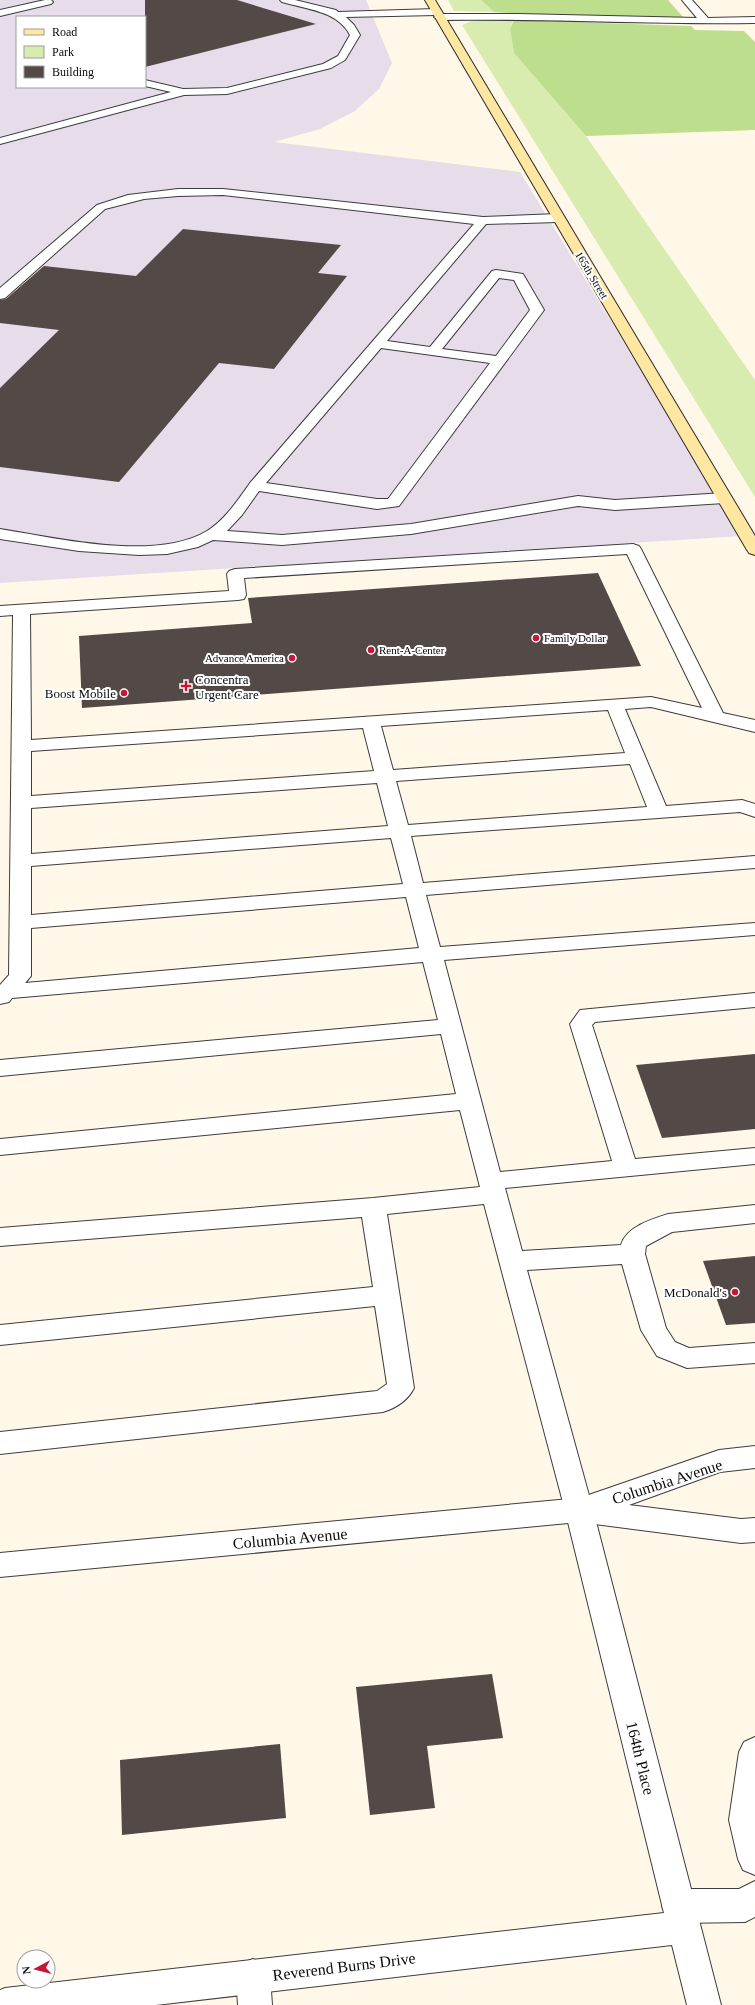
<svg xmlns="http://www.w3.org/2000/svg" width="755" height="2005" font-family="Georgia,serif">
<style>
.industrial{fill:#e7dcea;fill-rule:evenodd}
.green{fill:#d7ecae}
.forest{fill:#bdde8c}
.building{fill:#534946}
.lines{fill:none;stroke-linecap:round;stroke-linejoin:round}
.service-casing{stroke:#3d3d3d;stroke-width:2}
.minor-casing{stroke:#3d3d3d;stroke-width:2}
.tertiary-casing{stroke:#3d3d3d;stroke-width:2}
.secondary-casing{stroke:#2c2c2c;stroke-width:2}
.service{fill:#fff;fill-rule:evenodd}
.minor{fill:#fff;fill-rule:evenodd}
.tertiary{fill:#fff;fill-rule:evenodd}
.secondary{fill:#ffe7a2;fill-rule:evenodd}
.poi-dot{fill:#c41839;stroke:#fff;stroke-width:1.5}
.labels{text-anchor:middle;stroke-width:4;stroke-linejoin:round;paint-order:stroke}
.far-street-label{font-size:11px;fill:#0a0a0a;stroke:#fff}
.far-poi-label{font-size:11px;fill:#0a0a0a;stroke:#fff;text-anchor:start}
.poi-label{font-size:13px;fill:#0a0a0a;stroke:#fff;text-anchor:end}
.near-street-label{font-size:16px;fill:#0a0a0a;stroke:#fff}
</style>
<rect width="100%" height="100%" fill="#fff7e7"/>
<path class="industrial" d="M0,0H366L392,63L379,89L355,111L320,129L274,142L520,172L742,536L0,583ZM17,17H145V87H17Z"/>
<g class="green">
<polygon points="448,0 481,0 494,12 454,11"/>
<polygon points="476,19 513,20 510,29 514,53 586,136 755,380 755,497 462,25"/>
</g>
<g class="forest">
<polygon points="481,0 668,0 683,17 602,18 494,12"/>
<polygon points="514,20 691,26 695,30 744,31 755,42 755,130 586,136 514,53 510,29"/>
</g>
<g class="building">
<polygon points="145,0 237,0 316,24 145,67"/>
<polygon points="183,229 341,245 318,273 347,276 274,369 219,363 119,482 0,467 0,388 59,330 0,323 0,300 6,299 44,266 136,276"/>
<polygon points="598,573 641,666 82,708 79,636 252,623 248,598"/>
<polygon points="755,1054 755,1129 662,1138 636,1065"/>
<polygon points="755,1256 755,1323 726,1325 703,1261"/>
<polygon points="492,1674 503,1738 427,1746 435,1808 370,1815 356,1687"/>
<polygon points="280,1744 286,1818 122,1835 120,1760"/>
</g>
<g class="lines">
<g class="service-casing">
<g id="service">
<polygon points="45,0 51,0 53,2 51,4 0,16 0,10"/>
<path d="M280,0H295L336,10L338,12L436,9L441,12L436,15L346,17L354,25L360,35L345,60L331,68L227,94L184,95L0,144V138L171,92L145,86V80L183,89L227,88L323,64L338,56L350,35C338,11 306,9 282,2Z"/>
<path d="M682,0H692L708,18L755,17V23C650,25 544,18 439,20L434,17L439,14H518L697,18Z"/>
<path d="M178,189H223L483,217L558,214L564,218L558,222L486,224L387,341L430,347L492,271L496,270L523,274L544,310L399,506L377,509L259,491L242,515L227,531L282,535L411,524L578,496L615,500L724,493L729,495L732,498L729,501L724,503L615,510L578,506L411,534L282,545L213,540L198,547L167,554L139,555L79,551L0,539V529C57,538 155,562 207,531C225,520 238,500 250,483L474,224L223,195L178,196L144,199L105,209L5,298L0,299V288L97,205L128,195ZM499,278L514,280L530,310L496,356L442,349ZM381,348L490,363L388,499H377L266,483Z"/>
<path d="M633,544L639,546L641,549L723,713L755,720V732L651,707L625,709L666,806L742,800L755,804V817L740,812L411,836L423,883L755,856V868L426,895L440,947L755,923V935L444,960L500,1172L612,1161L570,1024L580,1010L755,993V1007L595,1022L592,1025L635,1159L755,1148V1164L505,1188L522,1251L621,1245C626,1227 652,1219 668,1214L755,1205V1223L672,1232L646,1246L645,1254L666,1328L675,1342L689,1348L755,1343V1363L687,1368L657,1356L641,1330L622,1264L527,1270L593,1510L589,1518L579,1522L569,1518L565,1510L484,1204L387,1214L414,1388C408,1400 396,1408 383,1412L0,1454V1432L377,1391L387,1384L375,1306L0,1345V1325L373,1287L362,1217L0,1246V1228L373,1198L480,1187L460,1110L0,1155V1139L456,1094L441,1034L0,1076V1060L438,1020L423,962L12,998L9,1002L0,1004V985L9,975L13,615L0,616V606L229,591L227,574L229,571L235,569ZM627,554L702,708L651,697L31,740L30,614L238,600L244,599L246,595L244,578ZM608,710L625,753L393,770L381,726ZM363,728L374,771L31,796V751ZM630,764L647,807L408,825L396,781ZM377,783L388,826L31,854V808ZM391,838L403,884L31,915V866ZM406,897L419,948L25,983L31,976V928Z"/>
<polygon points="755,1737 755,1875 743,1870 738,1859 729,1820 739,1752 744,1742"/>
<polygon points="755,1881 755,1917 745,1922 679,1923 667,1918 662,1906 667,1894 679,1889 739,1889"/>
<polygon points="253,1959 265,1964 270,1976 272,2005 238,2005 236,1976 241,1964"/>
</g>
</g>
<g class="minor-casing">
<polygon id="minor" points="579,1498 589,1502 593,1510 721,2005 687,2005 672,1945 156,2005 0,2005 0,1990 5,1988 664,1913 565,1510 569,1502"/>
</g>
<g class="tertiary-casing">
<polygon id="tertiary" points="755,1446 755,1468 720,1472 629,1505 741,1519 755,1518 755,1542 741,1543 579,1522 0,1577 0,1553 580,1498 719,1450"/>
</g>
<g class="secondary-casing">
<polygon id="secondary" points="425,0 435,0 755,536 755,555 749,553 747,550"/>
</g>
<use href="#service" class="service"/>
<use href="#minor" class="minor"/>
<use href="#tertiary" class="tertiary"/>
<use href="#secondary" class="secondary"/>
</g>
<g class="poi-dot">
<circle cx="536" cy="638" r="4"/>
<circle cx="371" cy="650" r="4"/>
<circle cx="292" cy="658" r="4"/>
<path d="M184 680h4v4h4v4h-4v4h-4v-4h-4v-4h4z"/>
<circle cx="124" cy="693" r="4"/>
<circle cx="735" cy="1292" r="4"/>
</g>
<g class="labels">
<g class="far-street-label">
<text transform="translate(592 275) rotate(59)" y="4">165th Street</text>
</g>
<g class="far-poi-label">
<text x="544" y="642">Family Dollar</text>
<text x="379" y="654">Rent-A-Center</text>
<text x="284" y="662" text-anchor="end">Advance America</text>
</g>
<g class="poi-label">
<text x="195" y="684" text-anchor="start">Concentra<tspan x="195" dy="15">Urgent Care</tspan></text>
<text x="116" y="698">Boost Mobile</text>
<text x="727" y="1297">McDonald's</text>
</g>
<g class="near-street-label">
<text transform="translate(667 1481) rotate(-18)" y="6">Columbia Avenue</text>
<text transform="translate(290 1538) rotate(-5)" y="6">Columbia Avenue</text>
<text transform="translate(641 1758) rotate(76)" y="6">164th Place</text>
<text transform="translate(344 1966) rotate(-7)" y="6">Reverend Burns Drive</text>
</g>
</g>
<rect x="16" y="16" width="130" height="72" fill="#ffffff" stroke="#9d9d9d"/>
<rect x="24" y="29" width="20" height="6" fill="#ffe7a2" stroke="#9d9d9d"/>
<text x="52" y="36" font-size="12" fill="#0a0a0a">Road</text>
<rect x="24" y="46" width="20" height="12" fill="#d7ecae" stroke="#9d9d9d"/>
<text x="52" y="56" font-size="12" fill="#0a0a0a">Park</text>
<rect x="24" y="66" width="20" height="12" fill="#534946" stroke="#9d9d9d"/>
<text x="52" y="76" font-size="12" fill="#0a0a0a">Building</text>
<g transform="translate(36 1969) rotate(263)"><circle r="19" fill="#ffffff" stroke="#9d9d9d"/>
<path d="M0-3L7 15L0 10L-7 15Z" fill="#c41839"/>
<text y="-6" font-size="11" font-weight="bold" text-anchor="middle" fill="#0a0a0a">N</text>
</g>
</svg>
